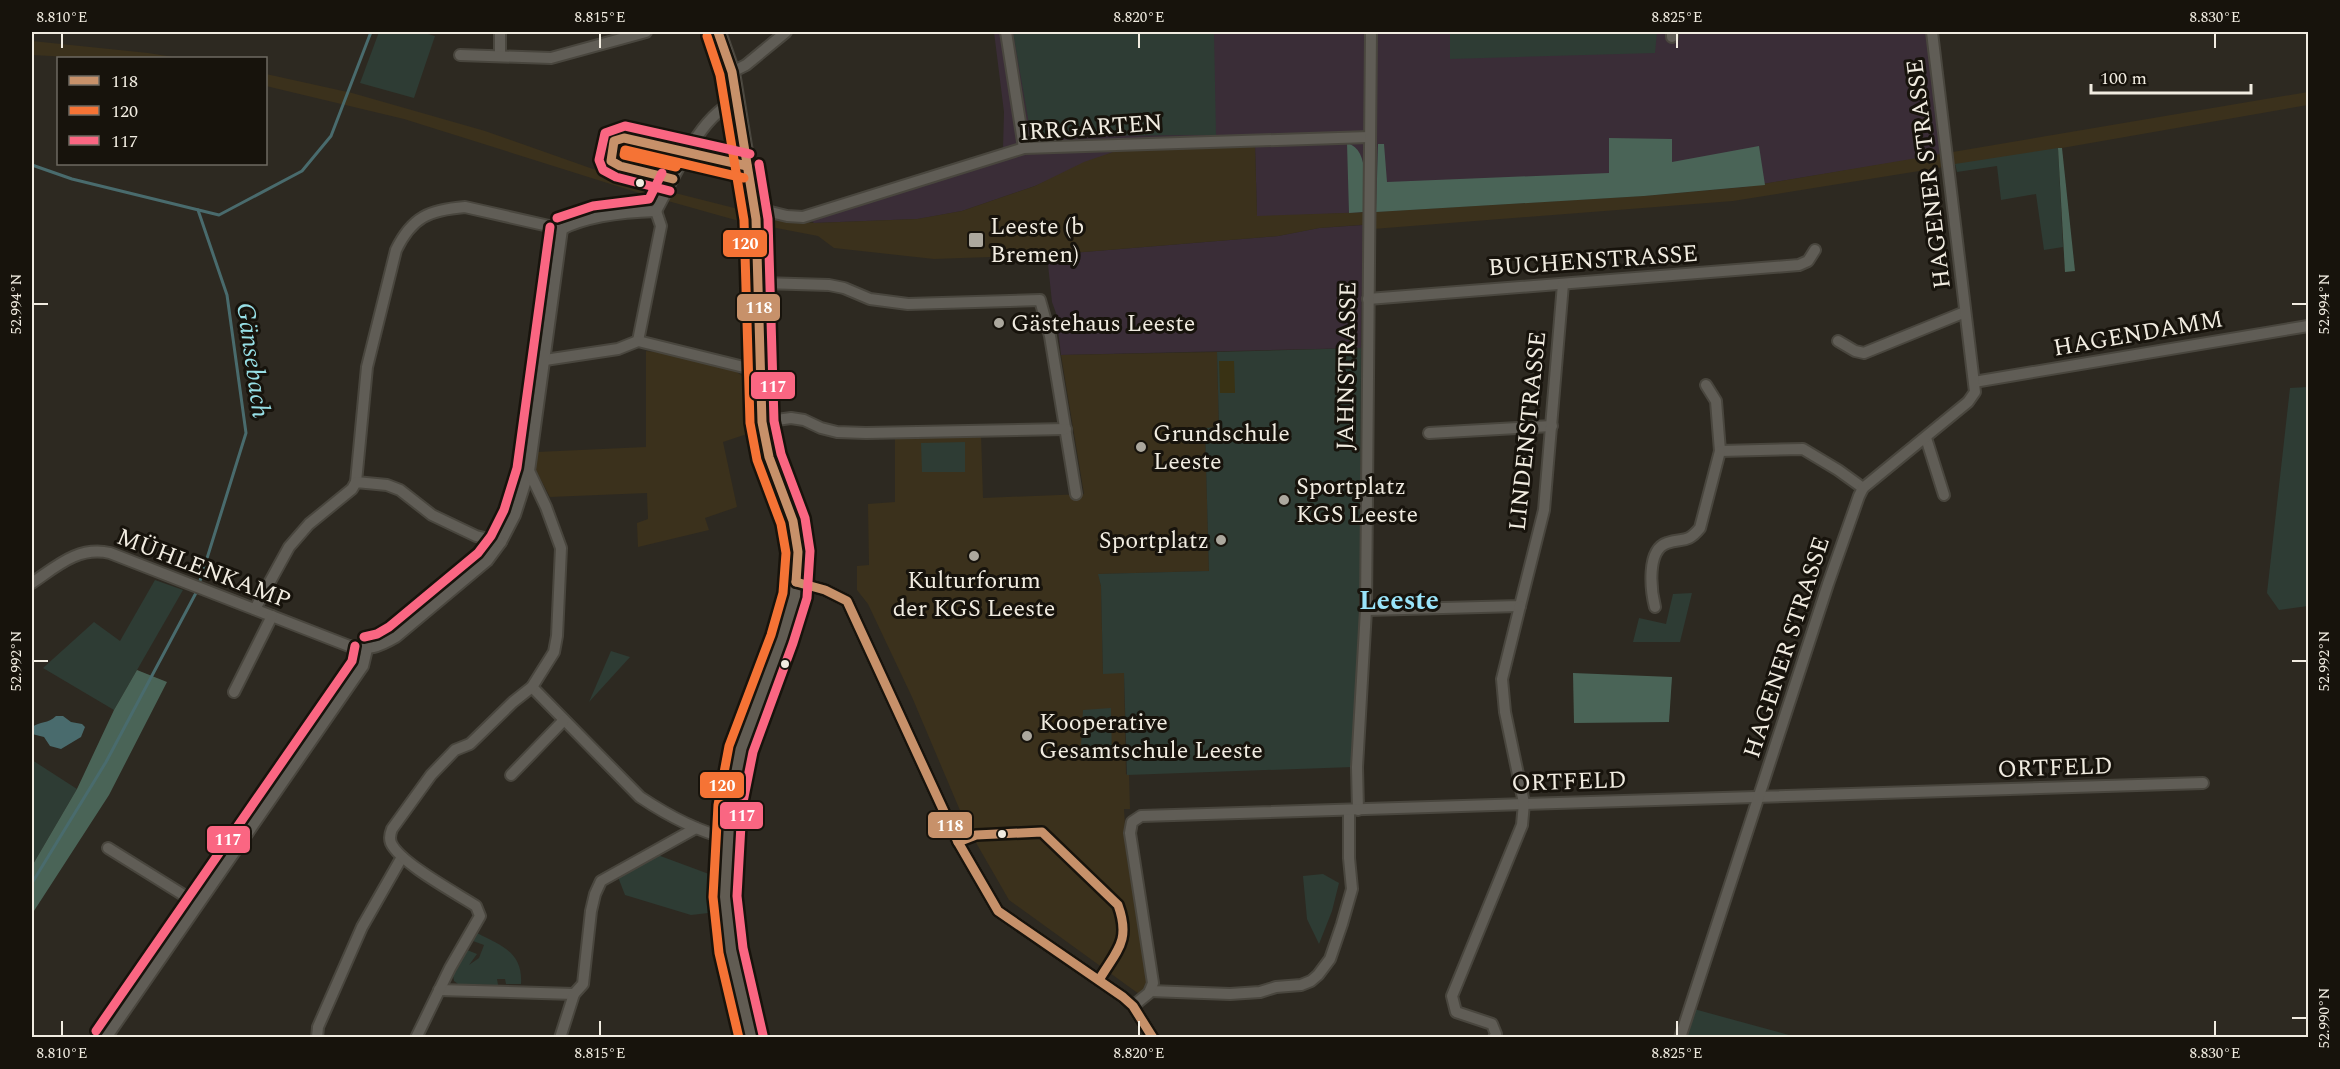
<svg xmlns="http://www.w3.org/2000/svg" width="2340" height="1069" font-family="Spectral,serif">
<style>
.commercial{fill:#3a2d37}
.built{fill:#3b311c}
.green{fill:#2e3c34}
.forest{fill:#4a6457}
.sand{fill:#393214}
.water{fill:#496b6d}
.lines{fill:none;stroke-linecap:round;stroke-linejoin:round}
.stream{stroke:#496b6d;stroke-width:3}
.street-casing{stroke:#49463e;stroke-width:14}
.secondary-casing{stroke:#49463e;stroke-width:18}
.street{stroke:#605d56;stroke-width:10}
.secondary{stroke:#615c53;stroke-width:15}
.bus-1-casing{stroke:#17130c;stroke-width:14}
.bus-2-casing{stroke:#17130c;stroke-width:14}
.bus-3-casing{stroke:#17130c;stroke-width:14}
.bus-1{stroke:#c7916a;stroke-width:9}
.bus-2{stroke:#f57335;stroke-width:9}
.bus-3{stroke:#fa6682;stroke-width:9}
.ticks{fill:none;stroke:#f1ece1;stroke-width:2}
.bus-dot{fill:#f1ece1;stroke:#17130c;stroke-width:2}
.poi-dot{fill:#aca89e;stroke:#17130c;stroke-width:2}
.labels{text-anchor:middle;stroke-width:6;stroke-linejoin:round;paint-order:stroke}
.street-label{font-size:24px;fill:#f1ece1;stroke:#17130c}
.poi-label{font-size:24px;fill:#f1ece1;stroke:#17130c;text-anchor:start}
.water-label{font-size:26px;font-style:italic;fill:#97dfe6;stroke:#17130c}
.quarter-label{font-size:27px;font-weight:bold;fill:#99e4fa;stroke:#17130c}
.line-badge{stroke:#17130c;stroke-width:2}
.badge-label{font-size:16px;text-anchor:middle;font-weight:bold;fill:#fff}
.neatline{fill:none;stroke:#f1ece1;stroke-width:2}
.ticks-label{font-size:15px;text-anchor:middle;fill:#f1ece1}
</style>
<rect width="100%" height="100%" fill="#2d2921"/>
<g class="commercial">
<polygon points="994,32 1937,32 1952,153 1745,187 1373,212 1257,217 1255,146 1116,151 1035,186 962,211 918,219 814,223 801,212 1003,149 1004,112"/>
<polygon points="1363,225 1361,348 1061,355 1056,313 1052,302 1047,255 1278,236 1319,228"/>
</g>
<g class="built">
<polygon points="32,41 148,53 180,58 88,58 32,55"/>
<polygon points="266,74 352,93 485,131 593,169 675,193 782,220 815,223 917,219 962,211 1035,186 1084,162 1116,151 1255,146 1257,216 1373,212 1644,196 1745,187 2308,92 2308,105 2062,148 1733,201 1373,229 1373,224 1319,228 1278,236 1047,255 934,259 834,248 818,236 739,221 636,192 404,119 266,86"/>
<polygon points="646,351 673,354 735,371 744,377 751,386 753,417 756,431 723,442 737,507 705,518 709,530 638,547 637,523 648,519 647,493 550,497 534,467 537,452 646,447"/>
<polygon points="1217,352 1219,428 1205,428 1209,571 1099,574 1101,586 1103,673 1124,673 1126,774 1129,775 1130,809 1124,809 1127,859 1148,978 1145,989 1139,994 1009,900 967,827 912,697 868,604 857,590 857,566 869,565 868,504 895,502 895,438 981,434 983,498 1084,494 1061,355"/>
</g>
<g class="green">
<polygon points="379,32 421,32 435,36 414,98 360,83"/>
<polygon points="1013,32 1214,32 1216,135 1037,136 1029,124"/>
<polygon points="1450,32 1657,32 1655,53 1450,59"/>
<polygon points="2058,148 2063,247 2044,250 2036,194 2001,200 1997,166 1957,172 1955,164"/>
<polygon points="1361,348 1360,617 1353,767 1127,775 1124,673 1103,674 1101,586 1098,574 1209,571 1205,428 1219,427 1217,352"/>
<polygon points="2308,387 2308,606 2279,610 2267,593 2290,388"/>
<polygon points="965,442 965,472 922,472 921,443"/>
<polygon points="155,580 183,590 114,710 43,668 94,622 120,641"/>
<polygon points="1692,593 1680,642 1633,642 1639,618 1666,624 1673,594"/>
<polygon points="611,651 630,657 589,702"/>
<polygon points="1111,708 1112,761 1086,760 1081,746 1083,710"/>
<polygon points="32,760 77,789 32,866"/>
<polygon points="655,854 717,877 717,912 691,915 625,895 618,877"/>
<polygon points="1323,874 1339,883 1332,911 1319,944 1307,919 1303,876"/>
<path d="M477,933C502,946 523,952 521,984H506L505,979H497L498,985H496L458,984L454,981L453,975L467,950L477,954L469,965L479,958L484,945L473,941Z"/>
<polygon points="1694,1009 1796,1037 1685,1038"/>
</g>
<g class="forest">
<polygon points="1609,138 1672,139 1672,162 1759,146 1765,185 1644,196 1376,212 1378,144 1384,144 1387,182 1609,173"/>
<path d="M1347,143C1372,150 1363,193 1363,212L1349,213Z"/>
<polygon points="2058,148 2062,148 2075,271 2065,272"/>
<polygon points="137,670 167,682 109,795 32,914 32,866 77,789 114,710"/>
<polygon points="1573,673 1672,677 1669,722 1574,723"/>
</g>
<polygon class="sand" points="1219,361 1234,361 1235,393 1220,393"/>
<path class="water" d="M56,716H63L71,722L82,724L85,727L81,737L61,749L50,746L44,737L32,734V727C40,721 48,724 56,716Z"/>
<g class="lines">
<g class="stream">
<polyline points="32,165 72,179 219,215 302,171 331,136 371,32"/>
<polyline points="198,210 227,295 246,433 199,584"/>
<polyline points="32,883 106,762 197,591"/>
</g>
<g class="street-casing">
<g id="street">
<polyline points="500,32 500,56"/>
<polyline points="1006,32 1024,148"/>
<polyline points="1672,37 1672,32"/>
<polyline points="460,55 551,58 646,32"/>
<polyline points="732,72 746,65 786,32"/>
<polyline points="687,153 747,166"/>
<polyline points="754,208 787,216 803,217 1024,148 1369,137"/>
<polyline points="758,283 829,285 844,288 870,299 908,304 1040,300 1050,336 1076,494"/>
<polyline points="1368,299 1799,265 1808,261 1815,250"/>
<polyline points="638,341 661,226 656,211"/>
<polyline points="1838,341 1855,351 1864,353 1965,312"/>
<polyline points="545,360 618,349 638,341 760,371"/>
<polyline points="1974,382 2308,326"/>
<polyline points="1706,385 1716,401 1720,451 1803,449 1838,470 1863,488"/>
<polyline points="762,422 791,418 804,420 821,428 837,432 866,433 1066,429"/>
<polyline points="1429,433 1552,426"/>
<polyline points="1926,438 1944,495"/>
<path d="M356,482L367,367L396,250C412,217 429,210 465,207L562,229C589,215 625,212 656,211C674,179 700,113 737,101"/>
<polyline points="796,582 825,590 847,601 958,842 998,911 1123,997 1133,1006 1153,1038"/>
<path d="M32,583C57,566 78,546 110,553L349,646C370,650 377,648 396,637L487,561L501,542L515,515L529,471L562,229"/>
<path d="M1655,607C1651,591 1646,550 1667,543C1682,537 1686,545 1700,528L1720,451"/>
<polyline points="255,609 289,547 309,524 352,489 356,482 387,485 400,490 432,515 476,536 501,542"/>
<polyline points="1366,610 1520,606 1544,510 1563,284"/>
<path d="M532,687L640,797C667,815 696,831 727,838"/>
<polyline points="234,692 272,616"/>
<polyline points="511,775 564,720"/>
<polyline points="1358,810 1357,767 1366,610 1371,32"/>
<polyline points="108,848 198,904"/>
<polyline points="439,990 574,994"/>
<polyline points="1150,991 1230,994 1260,992 1276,987 1301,985 1311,981 1318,975 1330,959 1342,924 1352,889 1349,858 1349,810"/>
<polyline points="1133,1006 1149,993 1153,983 1130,833 1132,822 1141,816 2203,783"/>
<polyline points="106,1038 363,666 367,649"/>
<polyline points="317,1038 318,1027 362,927 402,857"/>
<path d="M416,1038L450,968L480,916L476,906C456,893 400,863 391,843C389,838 390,834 392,829L431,775L455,750L470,744L513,702L532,687L554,652L557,636L561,548L546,507L529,471"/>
<polyline points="560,1038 574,994 583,984 591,911 595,894 601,881 696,828"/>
<polyline points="1494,1038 1496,1034 1492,1024 1456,1012 1452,996 1522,825 1524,803 1505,712 1502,679 1520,606"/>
<polyline points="1680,1038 1828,584 1859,496 1863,488 1968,402 1975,392 1932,32"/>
</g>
</g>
<g class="secondary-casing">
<polyline id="secondary" points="718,32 732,72 756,219 762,422 769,457 793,521 798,552 795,595 782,639 741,749 730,806 725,896 731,950 751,1038"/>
</g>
<use href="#street" class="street"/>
<use href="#secondary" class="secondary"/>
<g class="bus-1-casing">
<g id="bus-1">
<polyline points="718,32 732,72 756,219 762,422 769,457 793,521 798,552 796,582"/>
<polyline points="673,179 620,166 611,161 614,141 624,138 747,166"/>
<polyline points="796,582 825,590 847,601 958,842 998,911 1123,997 1133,1006 1153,1038"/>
<path d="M958,842L976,835L1042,832L1118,905C1131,941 1117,950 1099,980"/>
</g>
</g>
<g class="bus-2-casing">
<g id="bus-2">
<polyline points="707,36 720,75 744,220 750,423 757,460 781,524 786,553 783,593 771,635 729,746 718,805 713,897 719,953 739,1038"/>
<polyline points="676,167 624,155 625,150 744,178"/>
</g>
</g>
<g class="bus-3-casing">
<g id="bus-3">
<polyline points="759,164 768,219 774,421 781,454 805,518 810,551 807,598 793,643 753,752 742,807 737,896 743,948 763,1035"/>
<polyline points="670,191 616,177 603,170 599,160 605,133 625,126 750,154"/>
<polyline points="557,218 593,206 649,199 662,173"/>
<polyline points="364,637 377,634 389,627 478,553 491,536 504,510 517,468 550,227"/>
<polyline points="96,1031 352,661 355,646"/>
</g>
</g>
<use href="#bus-1" class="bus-1"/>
<use href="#bus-2" class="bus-2"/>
<use href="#bus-3" class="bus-3"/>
</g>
<path class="ticks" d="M62,33V48M600,33V48M1139,33V48M1677,33V48M2215,33V48M33,304H48M2292,304H2307M33,661H48M2292,661H2307M2292,1018H2307M62,1021V1036M600,1021V1036M1139,1021V1036M1677,1021V1036M2215,1021V1036"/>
<g class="bus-dot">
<circle cx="640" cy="183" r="5"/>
<circle cx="785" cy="664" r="5"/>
<circle cx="1002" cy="834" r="5"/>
</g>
<g class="poi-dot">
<rect x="968" y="232" width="16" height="16" rx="3"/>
<circle cx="999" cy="323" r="6"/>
<circle cx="1141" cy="447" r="6"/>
<circle cx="1284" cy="500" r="6"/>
<circle cx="1221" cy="540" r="6"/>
<circle cx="974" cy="556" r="6"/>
<circle cx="1027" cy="736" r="6"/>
</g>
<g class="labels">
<g class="street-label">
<text transform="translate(1091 127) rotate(-4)" y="8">IRRGARTEN</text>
<text transform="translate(1928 174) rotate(-97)" y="8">HAGENER STRASSE</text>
<text transform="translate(1593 260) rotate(-4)" y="8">BUCHENSTRASSE</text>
<text transform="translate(2138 333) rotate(-10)" y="8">HAGENDAMM</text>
<text transform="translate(1346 366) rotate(-89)" y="8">JAHNSTRASSE</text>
<text transform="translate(1527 431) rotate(-84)" y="8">LINDENSTRASSE</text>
<text transform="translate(204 568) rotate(21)" y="8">MÜHLENKAMP</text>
<text transform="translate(1786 647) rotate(-72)" y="8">HAGENER STRASSE</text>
<text transform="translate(2055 767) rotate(-2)" y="8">ORTFELD</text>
<text transform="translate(1569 781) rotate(-2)" y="8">ORTFELD</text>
</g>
<g class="poi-label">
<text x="990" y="234">Leeste (b<tspan x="990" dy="28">Bremen)</tspan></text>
<text x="1011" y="331">Gästehaus Leeste</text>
<text x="1153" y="441">Grundschule<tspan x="1153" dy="28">Leeste</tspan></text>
<text x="1296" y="494">Sportplatz<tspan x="1296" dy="28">KGS Leeste</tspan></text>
<text x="1209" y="548" text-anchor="end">Sportplatz</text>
<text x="974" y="588" text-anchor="middle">Kulturforum<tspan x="974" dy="28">der KGS Leeste</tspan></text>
<text x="1039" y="730">Kooperative<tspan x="1039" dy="28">Gesamtschule Leeste</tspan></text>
</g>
<g class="water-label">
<text transform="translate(254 360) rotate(82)" y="9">Gänsebach</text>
</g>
<g class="quarter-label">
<text x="1399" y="609">Leeste</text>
</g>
</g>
<g class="line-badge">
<rect x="722" y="229" width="46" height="29" rx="6" fill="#f57335"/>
<rect x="736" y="293" width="45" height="29" rx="6" fill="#c7916a"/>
<rect x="750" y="371" width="46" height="29" rx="6" fill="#fa6682"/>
<rect x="699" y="771" width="46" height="28" rx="6" fill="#f57335"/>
<rect x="719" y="801" width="45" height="29" rx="6" fill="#fa6682"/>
<rect x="927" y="811" width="46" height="28" rx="6" fill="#c7916a"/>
<rect x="206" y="825" width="45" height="29" rx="6" fill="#fa6682"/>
</g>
<g class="badge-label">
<text x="745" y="249">120</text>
<text x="759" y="313">118</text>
<text x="773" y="392">117</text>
<text x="722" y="791">120</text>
<text x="742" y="821">117</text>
<text x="950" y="831">118</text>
<text x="228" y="845">117</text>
</g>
<rect width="2340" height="1069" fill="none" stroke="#17130c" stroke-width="66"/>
<rect x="57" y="57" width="210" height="108" fill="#17130c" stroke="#6e6a61" stroke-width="1.5"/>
<rect x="69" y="76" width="30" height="9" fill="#c7916a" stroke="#6e6a61" stroke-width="1.5"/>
<text x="111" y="87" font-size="18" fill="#f1ece1">118</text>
<rect x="69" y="106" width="30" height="9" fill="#f57335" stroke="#6e6a61" stroke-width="1.5"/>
<text x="111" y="117" font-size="18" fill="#f1ece1">120</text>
<rect x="69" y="136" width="30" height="9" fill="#fa6682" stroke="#6e6a61" stroke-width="1.5"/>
<text x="111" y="147" font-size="18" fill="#f1ece1">117</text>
<path d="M2091 84v9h160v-9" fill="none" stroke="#f1ece1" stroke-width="3"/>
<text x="2100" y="84" font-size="18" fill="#f1ece1" stroke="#17130c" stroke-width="4.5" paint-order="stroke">100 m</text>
<rect x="33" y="33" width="2274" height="1003" class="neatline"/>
<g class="ticks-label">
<text x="62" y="22">8.810°E</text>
<text x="600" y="22">8.815°E</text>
<text x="1139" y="22">8.820°E</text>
<text x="1677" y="22">8.825°E</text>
<text x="2215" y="22">8.830°E</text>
<text transform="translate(16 304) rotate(-90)" y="5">52.994°N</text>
<text transform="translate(2324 304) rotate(-90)" y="5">52.994°N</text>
<text transform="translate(16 661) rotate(-90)" y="5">52.992°N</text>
<text transform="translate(2324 661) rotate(-90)" y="5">52.992°N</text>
<text transform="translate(2324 1018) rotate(-90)" y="5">52.990°N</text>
<text x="62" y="1058">8.810°E</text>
<text x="600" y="1058">8.815°E</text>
<text x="1139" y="1058">8.820°E</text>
<text x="1677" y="1058">8.825°E</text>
<text x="2215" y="1058">8.830°E</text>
</g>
</svg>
